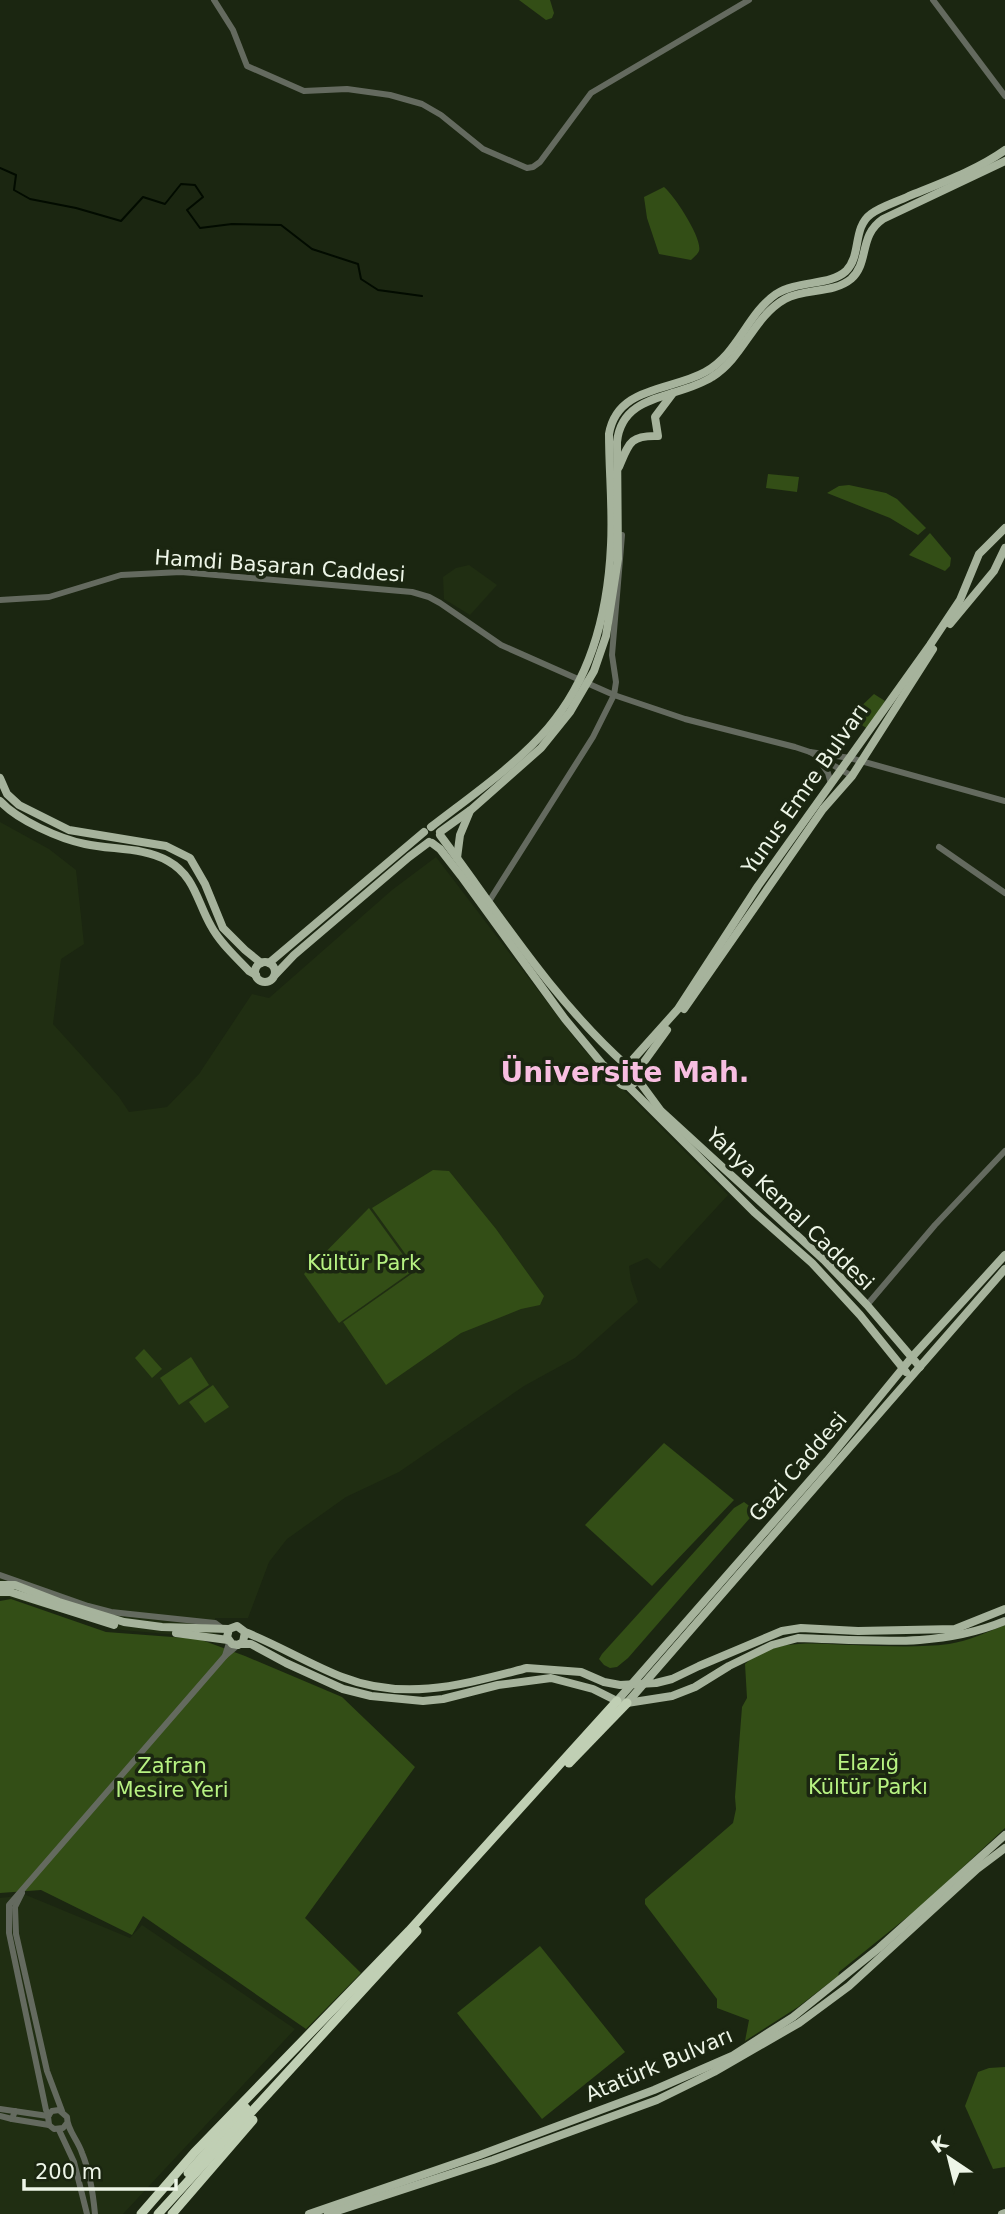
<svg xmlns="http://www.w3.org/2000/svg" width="1005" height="2214" font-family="'DejaVu Sans',sans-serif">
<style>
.built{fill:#202e12}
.green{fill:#334e16}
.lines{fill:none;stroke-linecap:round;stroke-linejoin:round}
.stream{stroke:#020b00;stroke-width:2}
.minor{stroke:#646a5f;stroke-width:6}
.major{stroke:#a6b39c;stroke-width:8}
.highway{stroke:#c0cfb4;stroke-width:9}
.labels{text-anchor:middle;stroke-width:7;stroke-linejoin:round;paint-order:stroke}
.street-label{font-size:21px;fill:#edf5e7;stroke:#1b2611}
.park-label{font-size:21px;fill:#b7f282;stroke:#1b2611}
.district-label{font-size:28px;font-weight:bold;fill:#f8bee1;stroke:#1b2611}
</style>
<rect width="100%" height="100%" fill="#1b2611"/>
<g class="built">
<polygon points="469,565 497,585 470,615 444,599 443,577 456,568"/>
<polygon points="0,822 49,849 76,870 84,944 61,959 53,1024 119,1097 129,1112 167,1107 199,1074 252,994 269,998 392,890 436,857 583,1049 728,1195 660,1269 647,1258 629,1266 631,1281 638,1302 575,1358 524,1386 399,1472 346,1497 287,1539 269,1562 248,1618 215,1618 217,1642 178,1635 122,1630 7,1597 0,1598"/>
<polygon points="26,1895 130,1938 142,1925 295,2029 123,2214 0,2214 0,1898"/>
</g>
<g class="green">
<polygon points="519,0 550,0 554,13 552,18 546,20"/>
<path d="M664,187C674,195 703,239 699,251C697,255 694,257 691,260L659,254L647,218L644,197Z"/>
<polygon points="768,474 799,477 797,492 766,488"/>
<polygon points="849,485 886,493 897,499 926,528 918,535 890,518 827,493 839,486"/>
<polygon points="930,533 951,558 950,566 945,571 909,555"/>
<polygon points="874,694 885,701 868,729 852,719 852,715"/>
<polygon points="433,1170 449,1171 496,1229 544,1296 540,1305 521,1309 461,1333 386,1385 343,1322 417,1270 372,1208"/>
<polygon points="369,1208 414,1270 339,1323 304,1274"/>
<polygon points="144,1349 162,1369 152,1378 135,1358"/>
<polygon points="191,1357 209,1385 179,1405 160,1378"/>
<polygon points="213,1385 229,1407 205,1423 189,1402"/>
<polygon points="664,1443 734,1500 652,1586 585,1525"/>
<polygon points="744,1502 756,1511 628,1658 617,1667 610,1668 604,1665 599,1659 602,1654 734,1508"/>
<polygon points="11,1599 106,1632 199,1639 245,1656 342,1697 415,1767 305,1918 361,1973 306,2029 143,1916 132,1935 41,1890 0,1893 0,1601"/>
<path d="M1005,1625V1828L921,1906L839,1972L838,1976L798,2007L745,2041L749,2020L717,2008V1999L645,1904V1899L733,1823L736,1809L735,1797L742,1707L747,1698L745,1664C774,1637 817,1644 853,1645C884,1646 918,1648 949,1644C969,1641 987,1632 1005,1625Z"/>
<polygon points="540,1946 625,2052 542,2119 457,2013"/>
<polygon points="1005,2067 1005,2167 993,2169 965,2106 978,2072 989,2068"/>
</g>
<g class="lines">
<polyline class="stream" points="0,168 16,175 14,190 30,199 76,208 121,221 143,197 165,204 181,184 195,185 203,197 187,210 200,228 232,224 281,225 312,249 358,264 361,279 378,290 422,296"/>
<g class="minor">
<polyline points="214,0 233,30 247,66 304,91 347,89 390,95 422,104 441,115 483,149 527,168 533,167 540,162 591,93 749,0"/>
<polyline points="933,0 1005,96"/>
<polyline points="0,600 49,597 121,575 181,572 412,592 429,597 440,603 501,645 614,695 685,719 795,747 810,752 852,776"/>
<polyline points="810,752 850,758 1005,801"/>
<polyline points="819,760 828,773 831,784"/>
<polyline points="939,847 1005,893"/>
<polyline points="488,903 593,737 614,695 616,682 612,655 622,535"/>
<polyline points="867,1305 935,1225 1005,1151"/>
<polyline points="0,1575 88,1606 111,1612 215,1623 223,1629"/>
<polyline points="229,1643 225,1656 238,1645"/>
<polyline points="22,1893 15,1907 16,1934 47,2071 62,2111"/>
<polyline points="0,2109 48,2116"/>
<polyline points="15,2111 12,2119 49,2125"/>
<polyline points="49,2115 46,2110 9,1933 9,1905 225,1656"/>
<polyline points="0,2116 12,2119"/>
<path d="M67,2123L63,2128L54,2129L49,2125L48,2116L52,2111L59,2110L67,2117C67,2130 78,2140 82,2153C90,2172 93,2193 95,2214"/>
<polyline points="59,2130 74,2162 87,2214"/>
</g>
<g class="major">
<path d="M619,467C629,443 630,435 658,436L655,417L673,393"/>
<polyline points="950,624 994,571 1005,548"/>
<polyline points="0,778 7,794 19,805 69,830 166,846 190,858 205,884 223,928 245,950 261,963"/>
<path d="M0,801C17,820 60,839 85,844C112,850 144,847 168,861C195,876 197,902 211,926C220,943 236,957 249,971L256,975"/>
<path d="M431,827C471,796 515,766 548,728C592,677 608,611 611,545C613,508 609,471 609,434C617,386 671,391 705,372C738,354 747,314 776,294C798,280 830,286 846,271C862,255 852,228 871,214C882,206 897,202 909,196C941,183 977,170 1005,150"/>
<path d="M440,832L472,809L541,748L570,712L594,671L606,636L618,559L617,442C622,392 679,399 712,377C744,357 753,317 785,299C805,288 833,294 851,279C870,262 858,236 883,219L1005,161"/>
<path d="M440,835C499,914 553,1000 627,1066"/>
<polyline points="432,843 440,849 461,876 565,1019 603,1065 617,1075"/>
<polyline points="457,858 460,835 470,811"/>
<circle cx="265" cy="972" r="10"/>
<polyline points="269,963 424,832"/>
<polyline points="275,975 294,955 409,857 429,842"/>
<polyline points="684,1009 823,809 852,776 933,649"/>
<polyline points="627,1066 678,1009 758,886 930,645 960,600 979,554 1005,528"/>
<circle cx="627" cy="1076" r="10"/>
<polyline points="636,1073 667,1030"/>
<polyline points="636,1077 661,1111 824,1260 867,1305 920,1367"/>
<polyline points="628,1086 754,1212 812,1263 860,1315 906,1372"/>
<polyline points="0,1585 15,1585 59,1602 124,1622 162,1627 229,1629"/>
<polyline points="0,1592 10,1592 114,1625"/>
<path d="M245,1632L243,1642L238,1645L232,1644L227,1637L229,1629L237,1626L245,1632C278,1645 309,1664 342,1677C406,1702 464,1684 527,1668L581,1672L604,1682L620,1685L656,1683L672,1679L699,1666L782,1631L801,1628L858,1631L955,1629L1005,1609"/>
<polyline points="176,1633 228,1640"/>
<path d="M241,1644H251L286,1663L343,1689L371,1696L423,1701L443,1699L498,1685L551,1678L593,1689L617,1701L627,1703L672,1696L695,1687L729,1666L772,1645L798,1638C870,1640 937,1649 1005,1621"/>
<polyline points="617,1701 827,1461 912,1357 1005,1255"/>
<polyline points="627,1703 1005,1269"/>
<polyline points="309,2214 480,2155 654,2090 732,2056 793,2017 879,1948 1005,1835"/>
<polyline points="328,2214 493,2160 657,2100 714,2072 799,2023 849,1986 977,1869 1005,1848"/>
<polyline points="1002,2214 1005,2213"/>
</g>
<g class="highway">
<polyline points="569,1763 627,1703"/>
<polyline points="188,2173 246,2108"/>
<polyline points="141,2214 194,2153 409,1931 617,1701"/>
<polyline points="158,2214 417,1931"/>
<polyline points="172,2214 253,2120"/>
</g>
</g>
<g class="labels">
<g class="street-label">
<text transform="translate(280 566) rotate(4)" y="7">Hamdi Başaran Caddesi</text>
<text transform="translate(805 789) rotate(-55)" y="7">Yunus Emre Bulvarı</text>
<text transform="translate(790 1209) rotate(44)" y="7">Yahya Kemal Caddesi</text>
<text transform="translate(798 1467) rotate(-49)" y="7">Gazi Caddesi</text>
<text transform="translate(659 2065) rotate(-23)" y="7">Atatürk Bulvarı</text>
</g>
<g class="park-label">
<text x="364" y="1270">Kültür Park</text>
<text x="868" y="1770">Elazığ<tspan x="868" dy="24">Kültür Parkı</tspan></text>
<text x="172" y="1773">Zafran<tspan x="172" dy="24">Mesire Yeri</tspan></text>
</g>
<g class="district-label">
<text x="625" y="1082">Üniversite Mah.</text>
</g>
</g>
<g transform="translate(949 2158) rotate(325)" stroke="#1b2611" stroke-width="5" paint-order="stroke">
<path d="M0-5L12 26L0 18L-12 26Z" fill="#edf5e7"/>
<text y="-10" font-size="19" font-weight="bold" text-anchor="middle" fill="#edf5e7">K</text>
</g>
<path d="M24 2179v10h152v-10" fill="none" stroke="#edf5e7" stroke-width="3.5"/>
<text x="35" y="2179" font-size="21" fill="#edf5e7" stroke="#1b2611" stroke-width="5" paint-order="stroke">200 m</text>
</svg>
